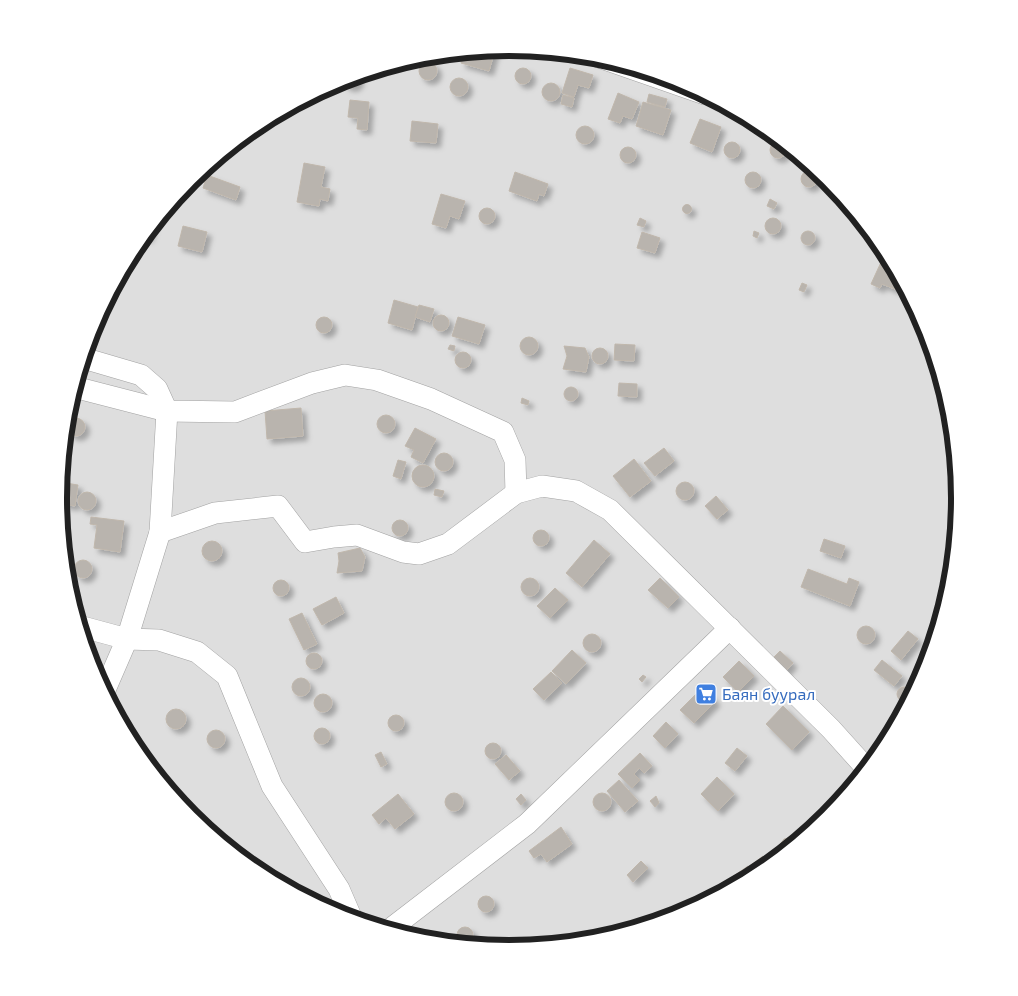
<svg xmlns="http://www.w3.org/2000/svg" width="1018" height="996" font-family="'Exo 2',sans-serif">
<style>
.residential{fill:#dedede}
.building{fill:#b9b4ae;stroke:#c0b7ac;filter:url(#shadow)}
.lines{fill:none;stroke-linecap:round;stroke-linejoin:round}
.street-casing{stroke:#a2a2a2;stroke-width:22}
.street{stroke:#fff;stroke-width:21}
.labels{text-anchor:middle;stroke-width:4;stroke-linejoin:round;paint-order:stroke}
.shop-label{font-size:16px;fill:#366cbe;stroke:#fff;text-anchor:start}
.rim{fill:none;stroke:#212121;stroke-width:6}
</style>
<defs>
<filter id="shadow"><feDropShadow dx="4.5" dy="4.5" stdDeviation="2.5" flood-color="#0004"/></filter>
</defs>
<rect width="100%" height="100%" fill="#f0eee8"/>
<circle class="residential" cx="509" cy="498" r="449"/>
<g class="building">
<polygon points="495,49 489,71 461,63 464,52"/>
<circle cx="428" cy="71" r="9"/>
<circle cx="523" cy="76" r="8"/>
<polygon points="570,68 593,75 589,88 578,85 574,97 562,93"/>
<polygon points="358,75 359,82 355,86 350,87 345,85 343,83 343,80"/>
<circle cx="459" cy="87" r="9"/>
<circle cx="551" cy="92" r="9"/>
<polygon points="618,93 639,102 632,119 623,116 620,123 608,119"/>
<polygon points="649,94 667,99 665,107 647,102"/>
<polygon points="563,95 574,98 572,107 561,104"/>
<polygon points="350,100 369,102 367,130 357,129 358,118 348,117"/>
<polygon points="643,102 671,110 663,135 636,126"/>
<polygon points="700,119 721,127 712,152 690,143"/>
<polygon points="412,121 438,124 436,143 410,141"/>
<circle cx="585" cy="135" r="9"/>
<circle cx="732" cy="150" r="8"/>
<circle cx="778" cy="150" r="8"/>
<circle cx="628" cy="155" r="8"/>
<polygon points="304,163 325,167 321,187 330,189 328,201 320,199 319,206 297,202"/>
<circle cx="809" cy="179" r="8"/>
<polygon points="515,172 548,184 544,196 539,194 537,201 509,191"/>
<circle cx="753" cy="180" r="8"/>
<polygon points="207,175 240,187 236,200 203,188"/>
<polygon points="441,194 465,201 459,219 450,216 446,228 432,224"/>
<polygon points="770,199 777,203 774,209 767,206"/>
<circle cx="687" cy="209" r="4.5"/>
<circle cx="487" cy="216" r="8"/>
<circle cx="773" cy="226" r="8"/>
<polygon points="640,218 646,221 644,227 637,225"/>
<polygon points="183,226 207,232 202,252 178,246"/>
<polygon points="152,227 148,238 143,237"/>
<circle cx="808" cy="238" r="7"/>
<polygon points="754,231 759,233 757,238 753,236"/>
<polygon points="642,232 660,238 655,253 637,248"/>
<polygon points="882,260 892,264 908,294 882,284 880,288 871,284"/>
<polygon points="802,283 807,285 804,292 799,290"/>
<polygon points="394,300 418,307 412,330 388,323"/>
<polygon points="419,305 434,309 430,322 415,317"/>
<circle cx="441" cy="323" r="8"/>
<circle cx="324" cy="325" r="8"/>
<polygon points="458,317 485,325 479,344 452,336"/>
<circle cx="529" cy="346" r="9"/>
<polygon points="615,344 635,345 634,361 614,360"/>
<polygon points="450,345 455,346 454,351 448,349"/>
<polygon points="564,346 585,348 589,357 586,372 563,369 567,356"/>
<circle cx="600" cy="356" r="8"/>
<circle cx="463" cy="360" r="8"/>
<polygon points="619,383 637,384 637,397 618,396"/>
<circle cx="571" cy="394" r="7"/>
<polygon points="522,398 529,401 528,405 521,403"/>
<polygon points="301,408 303,436 267,439 265,411"/>
<circle cx="386" cy="424" r="9"/>
<circle cx="76" cy="427" r="9"/>
<polygon points="415,428 436,439 423,463 411,457 414,450 405,446"/>
<polygon points="664,448 674,461 655,476 644,463"/>
<circle cx="444" cy="462" r="9"/>
<polygon points="634,459 651,481 630,497 613,476"/>
<polygon points="398,460 406,462 401,479 393,476"/>
<circle cx="423" cy="476" r="11"/>
<polygon points="60,482 78,485 75,506 59,503"/>
<circle cx="685" cy="491" r="9"/>
<polygon points="435,489 444,491 442,497 434,495"/>
<circle cx="87" cy="501" r="9"/>
<polygon points="716,496 728,510 717,519 705,506"/>
<polygon points="91,517 124,521 120,552 94,548 97,525 90,524"/>
<circle cx="400" cy="528" r="8"/>
<circle cx="541" cy="538" r="8"/>
<polygon points="824,539 845,546 841,558 820,551"/>
<polygon points="594,540 610,554 582,587 566,573"/>
<circle cx="212" cy="551" r="10"/>
<polygon points="360,548 365,557 362,571 337,573 339,561 338,553"/>
<circle cx="83" cy="569" r="9"/>
<polygon points="808,569 847,584 849,578 859,582 850,606 801,587"/>
<polygon points="660,578 679,597 668,608 648,590"/>
<circle cx="530" cy="587" r="9"/>
<circle cx="281" cy="588" r="8"/>
<polygon points="555,588 568,600 550,618 537,606"/>
<polygon points="336,597 344,613 322,625 313,609"/>
<polygon points="302,613 317,644 304,650 289,619"/>
<circle cx="866" cy="635" r="9"/>
<polygon points="936,629 938,629 932,647 928,642 927,637 931,632"/>
<polygon points="908,631 918,639 901,660 891,651"/>
<circle cx="592" cy="643" r="9"/>
<polygon points="572,650 586,663 566,684 552,671"/>
<polygon points="780,651 793,663 784,673 771,660"/>
<circle cx="314" cy="661" r="8"/>
<polygon points="882,660 902,676 894,686 874,670"/>
<polygon points="739,661 754,676 738,692 723,677"/>
<polygon points="551,672 562,683 544,700 533,689"/>
<polygon points="643,675 646,677 642,682 639,679"/>
<circle cx="301" cy="687" r="9"/>
<circle cx="904" cy="694" r="7"/>
<polygon points="702,688 716,701 694,723 680,710"/>
<circle cx="323" cy="703" r="9"/>
<polygon points="783,706 809,732 792,750 766,724"/>
<circle cx="176" cy="719" r="10"/>
<circle cx="396" cy="723" r="8"/>
<polygon points="666,722 678,734 665,748 653,736"/>
<polygon points="122,724 126,726 130,730 131,733 130,739"/>
<circle cx="322" cy="736" r="8"/>
<circle cx="216" cy="739" r="9"/>
<circle cx="493" cy="751" r="8"/>
<polygon points="737,748 747,756 735,771 725,763"/>
<polygon points="381,752 387,764 381,767 375,755"/>
<polygon points="640,753 652,766 644,773 639,768 634,774 640,780 632,788 618,774"/>
<polygon points="506,755 520,771 509,780 495,764"/>
<polygon points="717,777 734,794 718,811 701,794"/>
<polygon points="619,780 638,801 625,812 607,791"/>
<circle cx="602" cy="802" r="9"/>
<circle cx="454" cy="802" r="9"/>
<polygon points="398,794 414,814 395,829 386,818 379,824 372,815"/>
<polygon points="521,794 526,800 521,805 516,799"/>
<polygon points="656,796 659,803 655,807 650,801"/>
<polygon points="561,827 572,844 547,862 541,854 534,858 529,851"/>
<polygon points="788,838 791,838 795,843 784,852 781,847 781,843 784,839"/>
<polygon points="763,856 769,865 756,874 750,866"/>
<polygon points="641,861 648,868 633,882 627,875"/>
<polygon points="748,866 754,875 730,888 725,882"/>
<circle cx="486" cy="904" r="8"/>
<circle cx="465" cy="935" r="8"/>
</g>
<g class="lines">
<g class="street-casing">
<g id="street">
<polyline points="596,56 705,94"/>
<polyline points="83,358 141,375 157,389 167,411 160,532 127,639 104,692"/>
<polyline points="74,387 167,411 235,412 312,383 345,375 377,380 431,399 503,432 515,460 516,493"/>
<polyline points="160,532 215,513 278,506 305,542 334,537 357,535 403,552 419,554 448,544 516,493 542,486 576,491 610,510 831,729 867,769"/>
<polyline points="79,626 127,639 159,640 197,652 227,676 272,786 339,889 352,919"/>
<polyline points="389,930 527,824 730,628"/>
</g>
</g>
<use href="#street" class="street"/>
</g>
<defs>
<g id="supermarket-square" transform="scale(1.125)"><rect x="-9" y="-9" width="18" height="18" rx="4" fill="#3f7fe0" stroke="#fff"/><path d="M-6-5.5h2.5l.6 2H6L4.5 2H-2.5L-4.4-4H-6ZM-1.5 3.2a1.3 1.3 0 1 0 .1 0ZM3 3.2a1.3 1.3 0 1 0 .1 0Z" fill="#fff"/></g>
</defs>
<g fill-rule="evenodd">
<use href="#supermarket-square" x="706" y="694"/>
</g>
<g class="labels">
<g class="shop-label">
<text x="722" y="700">Баян буурал</text>
</g>
</g>
<path d="M0 0H1018V996H0ZM67 498a442 442 0 1 1 884 0a442 442 0 1 1-884 0Z" fill="#fff" fill-rule="evenodd"/>
<path class="rim" d="M67 498a442 442 0 1 1 884 0a442 442 0 1 1-884 0Z"/>
</svg>
